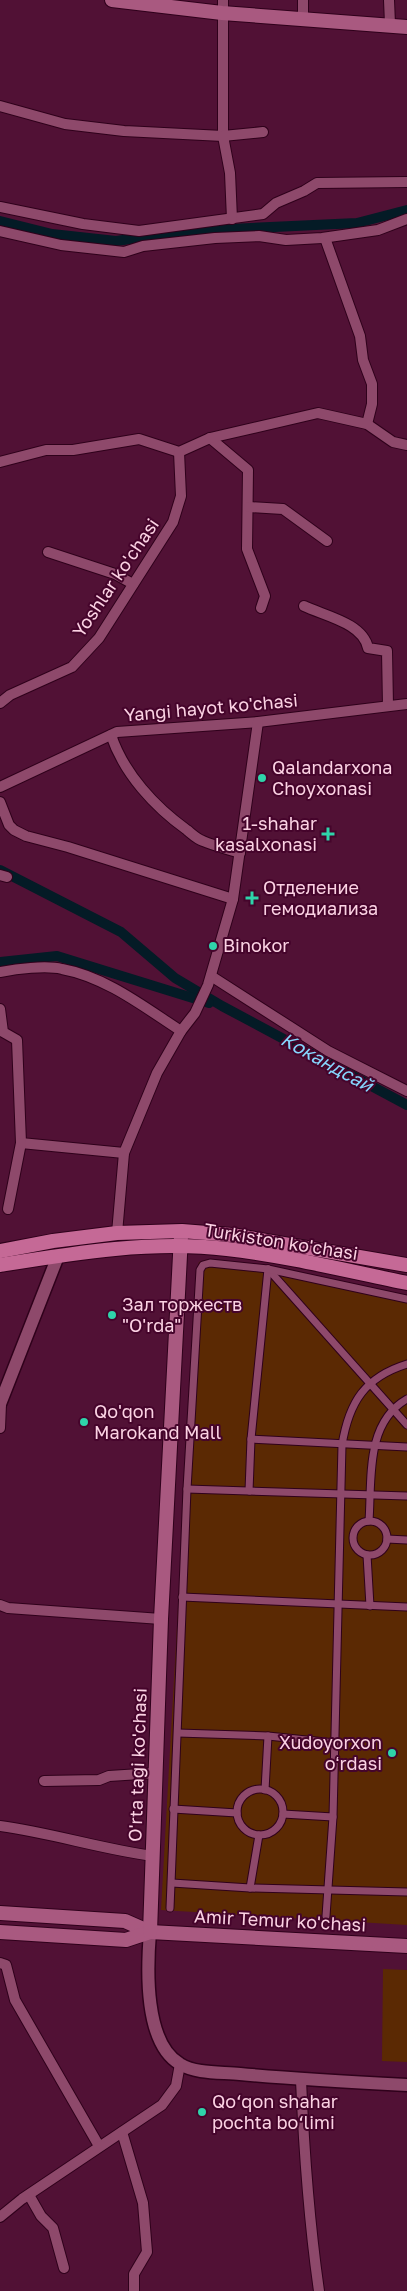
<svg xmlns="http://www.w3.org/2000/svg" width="407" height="2291" font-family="'Golos Text',sans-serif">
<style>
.green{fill:#5b2903}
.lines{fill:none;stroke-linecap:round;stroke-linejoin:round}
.canal{stroke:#041b26;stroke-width:10}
.pedestrian-casing{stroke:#2f011b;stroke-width:9}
.minor-casing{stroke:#2f011b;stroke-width:12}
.tertiary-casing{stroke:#2f011b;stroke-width:15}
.secondary-casing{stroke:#2f011b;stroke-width:16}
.primary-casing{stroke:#2f011b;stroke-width:16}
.pedestrian{stroke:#8e496b;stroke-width:7}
.minor{stroke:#8e496b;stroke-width:10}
.tertiary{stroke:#8e496b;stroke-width:12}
.secondary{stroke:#a95980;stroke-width:14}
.primary{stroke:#c56996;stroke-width:14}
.poi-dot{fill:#2fd4aa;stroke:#45042b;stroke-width:2}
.labels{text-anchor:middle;stroke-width:4;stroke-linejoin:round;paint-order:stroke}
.street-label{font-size:18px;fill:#fbd2e3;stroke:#45042b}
.poi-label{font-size:18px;fill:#fbd2e3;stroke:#45042b;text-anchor:start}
.water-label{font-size:19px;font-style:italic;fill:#86d6fd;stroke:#45042b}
</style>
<rect width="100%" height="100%" fill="#511135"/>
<g class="green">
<polygon points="209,1259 244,1263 407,1296 407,1925 161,1910 197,1271 199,1262"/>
<polygon points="383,1969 407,1970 407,2062 382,2061"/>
</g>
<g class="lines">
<g class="canal">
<polyline points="0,221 52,234 116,241 188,231 357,223 407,210"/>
<polyline points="0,870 121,932 175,978 222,1006 407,1105"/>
<polyline points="0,962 57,956 209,1003"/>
</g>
<g class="pedestrian-casing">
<g id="pedestrian">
<polyline points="268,1269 407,1425"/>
<polyline points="251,1439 407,1447"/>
<polyline points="187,1489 407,1496"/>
<polyline points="249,1491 251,1439 268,1269"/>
<path d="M369,1521C372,1479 365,1423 407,1399"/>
<circle cx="370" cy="1538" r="17"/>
<polyline points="387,1539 407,1540"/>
<polyline points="367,1555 370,1606"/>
<polyline points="182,1597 407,1607"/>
<polyline points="178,1733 268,1736 335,1743"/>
<circle cx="260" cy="1812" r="23"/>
<polyline points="265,1790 268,1736"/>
<polyline points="173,1809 237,1813"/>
<polyline points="283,1814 333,1817"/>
<polyline points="172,1883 250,1888 407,1892"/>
<polyline points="250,1888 259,1835"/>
<polyline points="170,1908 187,1489 200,1270 203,1265 210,1263 268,1269 407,1299"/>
<path d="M326,1916L333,1817L342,1445C349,1402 365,1377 407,1364"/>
</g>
</g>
<g class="minor-casing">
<g id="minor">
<polyline points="303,0 303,18"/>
<polyline points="389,0 390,24"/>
<polyline points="0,106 65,124 124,131 223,136 223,0"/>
<polyline points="0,207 83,224 139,231 263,214 276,203 304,191 317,183 407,182"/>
<polyline points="232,219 230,173 223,136 263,132"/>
<polyline points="0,231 61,245 124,252 143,246 215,238 259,236 286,240 322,238 378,230 407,219"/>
<polyline points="325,238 360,336 363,360 372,384 372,404 367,424"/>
<polyline points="210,438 248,470 247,549 265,596 261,608"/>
<polyline points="0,462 46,450 73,450 139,439 179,452 210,438 318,413 367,424 393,442 407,445"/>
<polyline points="249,507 283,509 327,541"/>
<polyline points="48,552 115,574 133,584"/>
<path d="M304,606C325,616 363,623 368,648L387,651L388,706"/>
<polyline points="0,703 10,695 72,667 99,638 173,522 181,496 179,452"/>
<path d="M111,735C124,774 155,807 187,830C192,834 197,839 203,841C215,846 228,849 240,853"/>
<polyline points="0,787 117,732 258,722 407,704"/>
<polyline points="0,802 9,825 14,830 26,836 68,847 233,899"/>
<polyline points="0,875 7,877"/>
<path d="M0,972C16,969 46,965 62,969C106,977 144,1007 181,1031"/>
<polyline points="211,976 328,1051 407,1091"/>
<polyline points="0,1009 3,1032 17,1040 21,1143 124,1153"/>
<polyline points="8,1209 21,1143"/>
<polyline points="117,1233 124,1153 157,1073 181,1031 195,1013 208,985 233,899 258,722"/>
<polyline points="0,1428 1,1404"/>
<polyline points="0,1605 8,1608 161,1619"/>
<polyline points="44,1781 99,1780 109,1776 156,1773"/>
<path d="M0,1826C52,1833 101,1849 153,1856"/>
<polyline points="0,1963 6,1965 15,2000 99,2146"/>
<path d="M301,2080C304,2151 309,2221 319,2291"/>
<polyline points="122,2132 143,2203 147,2252 134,2274 134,2291"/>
<polyline points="29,2195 41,2216 53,2228 64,2268"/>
<polyline points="0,2217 22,2199 162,2105 176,2086 180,2064"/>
</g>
</g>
<g class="tertiary-casing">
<g id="tertiary">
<polyline points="0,1404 58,1256"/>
<path d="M150,1932C147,1968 144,2043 180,2064C196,2074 221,2072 240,2074C295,2079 351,2082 407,2085"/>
</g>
</g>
<g class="secondary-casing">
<g id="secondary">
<polyline points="112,0 222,13 407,27"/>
<polyline points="0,1913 125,1921 150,1932 407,1946"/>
<polyline points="0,1932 126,1940 150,1932"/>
<polyline points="150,1932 161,1619 181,1236"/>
</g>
</g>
<g class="primary-casing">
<g id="primary">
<polyline points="0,1251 53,1241 117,1233 182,1231 232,1235 407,1265"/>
<path d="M0,1265C74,1253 152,1240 227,1249C287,1256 348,1271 407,1283"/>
</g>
</g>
<use href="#pedestrian" class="pedestrian"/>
<use href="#minor" class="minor"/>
<use href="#tertiary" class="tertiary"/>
<use href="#secondary" class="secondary"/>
<use href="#primary" class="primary"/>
</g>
<g class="poi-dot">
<circle cx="262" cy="778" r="5"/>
<path d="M325.5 826.5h5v5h5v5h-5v5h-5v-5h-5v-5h5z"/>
<path d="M249.5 890.5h5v5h5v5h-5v5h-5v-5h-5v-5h5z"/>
<circle cx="213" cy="946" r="5"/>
<circle cx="112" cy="1315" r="5"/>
<circle cx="84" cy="1422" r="5"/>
<circle cx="392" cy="1753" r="5"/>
<circle cx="202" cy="2112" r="5"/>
</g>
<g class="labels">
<g class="street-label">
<text transform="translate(116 578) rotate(-56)" y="6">Yoshlar ko'chasi</text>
<text transform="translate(211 708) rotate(-5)" y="6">Yangi hayot ko'chasi</text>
<text transform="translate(281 1242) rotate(9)" y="6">Turkiston ko'chasi</text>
<text transform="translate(138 1765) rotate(-88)" y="6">O'rta tagi ko'chasi</text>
<text transform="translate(280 1921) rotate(3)" y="6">Amir Temur ko'chasi</text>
</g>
<g class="poi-label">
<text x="272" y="774">Qalandarxona<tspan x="272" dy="21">Choyxonasi</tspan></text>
<text x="317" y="830" text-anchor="end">1-shahar<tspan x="317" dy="21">kasalxonasi</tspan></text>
<text x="263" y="894">Отделение<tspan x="263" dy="21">гемодиализа</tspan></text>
<text x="223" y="952">Binokor</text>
<text x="122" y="1311">Зал торжеств<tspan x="122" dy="21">"O'rda"</tspan></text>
<text x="94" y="1418">Qo'qon<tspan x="94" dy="21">Marokand Mall</tspan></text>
<text x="382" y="1749" text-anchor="end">Xudoyorxon<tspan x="382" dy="21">oʻrdasi</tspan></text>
<text x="212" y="2108">Qo‘qon shahar<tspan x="212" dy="21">pochta bo‘limi</tspan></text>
</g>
<g class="water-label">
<text transform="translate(327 1062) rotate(29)" y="7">Кокандсай</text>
</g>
</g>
</svg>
